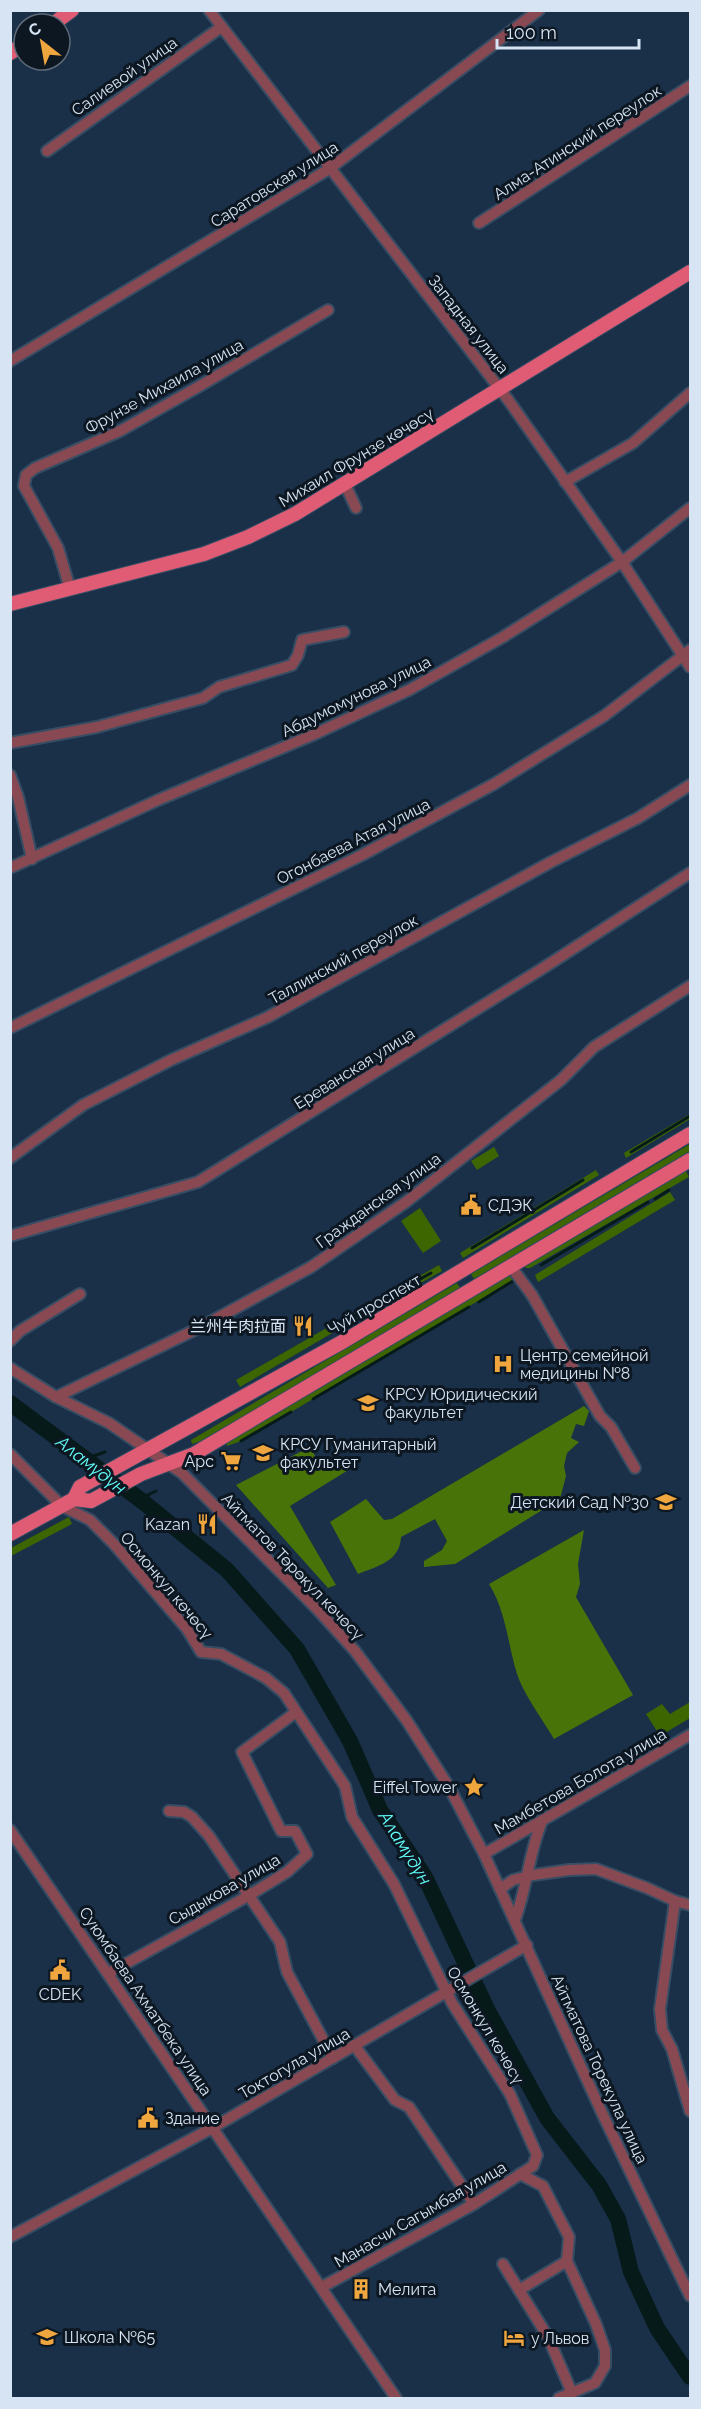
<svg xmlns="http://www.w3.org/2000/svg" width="701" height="2409" font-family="Raleway,'Noto Sans SC',sans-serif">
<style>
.green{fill:#3d6600}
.forest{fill:#477309}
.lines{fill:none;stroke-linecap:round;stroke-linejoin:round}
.stream{stroke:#061a19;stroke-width:3}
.river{stroke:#061a19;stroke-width:16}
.minor-casing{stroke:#374d64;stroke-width:14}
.major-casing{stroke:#374d64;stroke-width:16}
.minor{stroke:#894952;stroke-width:10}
.major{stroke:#e05c75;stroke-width:14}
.labels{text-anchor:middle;stroke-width:6;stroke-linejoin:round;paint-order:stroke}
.street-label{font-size:16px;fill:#d6e4f4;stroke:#0d1722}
.poi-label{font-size:16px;fill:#d6e4f4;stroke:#0d1722;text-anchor:start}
.water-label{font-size:18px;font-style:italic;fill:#60fef8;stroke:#0d1722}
</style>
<rect width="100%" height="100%" fill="#193048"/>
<g class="green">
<polygon points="690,1114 690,1119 626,1158 624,1153"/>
<polygon points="690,1144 690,1151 474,1279 471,1274"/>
<polygon points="494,1147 499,1156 477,1170 471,1161"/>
<polygon points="596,1170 599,1175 463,1258 460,1253"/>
<polygon points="686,1171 689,1177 530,1268 526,1268 523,1264"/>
<polygon points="670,1192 675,1200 538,1282 535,1275"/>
<polygon points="420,1208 441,1241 423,1253 401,1221"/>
<polygon points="439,1265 442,1271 350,1323 344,1319"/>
<polygon points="510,1274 515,1279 244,1440 227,1446 226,1442"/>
<polygon points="457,1283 460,1288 210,1438 192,1444 191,1440"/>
<polygon points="330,1326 334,1332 240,1387 236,1380"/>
<polygon points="69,1517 72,1524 11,1556 11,1548"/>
<polygon points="690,1702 690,1718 660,1736 646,1714 662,1704 670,1714"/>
</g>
<g class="forest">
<path d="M584,1406L589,1411L584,1426L576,1424L571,1438L579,1442L567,1453L564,1466L566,1476L560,1499L455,1564L424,1567V1561L442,1550L447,1541L435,1519L401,1537C400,1561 378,1566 358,1574L330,1522L366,1499L384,1520L392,1519Z"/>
<polygon points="310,1447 322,1468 343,1456 350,1469 290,1506 336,1585 328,1588 236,1485"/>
<path d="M584,1530L578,1564L580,1584L576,1597L633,1695L554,1739C543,1720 524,1695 517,1674C508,1645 506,1611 489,1584Z"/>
</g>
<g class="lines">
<g class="stream">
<polyline points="631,1152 690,1116"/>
<polyline points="655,1199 669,1190"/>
<polyline points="472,1248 583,1180"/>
<polyline points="541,1265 648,1202"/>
<polyline points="479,1302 513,1281"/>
<polyline points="349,1319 431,1273"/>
<polyline points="313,1399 469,1307"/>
<polyline points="241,1441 291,1412"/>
<polyline points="85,1459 105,1452"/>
<polyline points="140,1499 156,1491"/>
</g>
<polyline class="river" points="10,1403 142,1501 227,1570 297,1649 350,1741 380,1810 425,1877 487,2009 547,2118 599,2185 618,2219 631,2272 657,2328 690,2377"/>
<g class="minor-casing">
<g id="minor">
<polyline points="209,10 509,401 622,562 690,667"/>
<polyline points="47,151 220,28"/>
<polyline points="479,223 690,86"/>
<polyline points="10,361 329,169 539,10"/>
<polyline points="565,482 633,443 690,393"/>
<polyline points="345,484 356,508"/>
<polyline points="70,589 58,548 24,486 26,475 35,468 120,431 198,387 328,310"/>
<polyline points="10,743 97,727 203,698 219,687 292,665 298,655 302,640 344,632"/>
<polyline points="10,775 18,797 32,859"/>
<polyline points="10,868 158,800 315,734 409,690 503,637 622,562 690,508"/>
<polyline points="10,1028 362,855 494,784 604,716 690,650"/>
<polyline points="10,1158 83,1105 171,1060 268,1017 551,862 638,818 690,785"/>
<polyline points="10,1236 198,1182 540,970 690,873"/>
<polyline points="512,1268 532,1295 600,1416 611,1427 635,1468"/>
<polyline points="10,1341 20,1331 80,1294"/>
<polyline points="10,1368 56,1397 109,1423 182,1473 317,1609 355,1651 407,1721 449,1787 484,1854 603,2115 690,2296"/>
<polyline points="56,1397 201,1327 311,1267 406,1202 561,1080 594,1047 690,986"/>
<polyline points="10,1454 62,1506 90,1520 113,1543 187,1629 201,1652 221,1654 266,1678 284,1693 345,1786 352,1817 394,1884 452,2003 510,2094 537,2155 533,2166 474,2204 322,2287"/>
<polyline points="169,1811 184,1812 192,1817 209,1836 280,1942 287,1972 333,2058"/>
<polyline points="10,1830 396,2398"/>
<polyline points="484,1854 690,1735"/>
<polyline points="500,1889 513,1880 533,1875 569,1870 596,1869 647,1888 675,1901 690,1905"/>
<polyline points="675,1901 660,2009 662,2030 672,2049 690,2111"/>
<path d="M515,1920C527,1887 529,1853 542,1821"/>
<polyline points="109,1973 248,1896 287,1872 307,1854 295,1831 281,1831 242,1752 296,1712"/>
<polyline points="354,2045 395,2100 409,2107 474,2204"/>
<polyline points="520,2174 543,2186 569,2237 567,2261 596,2324 605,2350 605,2366 595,2383 559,2398"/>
<polyline points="10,2237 214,2127 527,1945"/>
<polyline points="503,2264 548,2337 572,2393"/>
<polyline points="519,2290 567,2261"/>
</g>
</g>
<g class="major-casing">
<g id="major">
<polyline points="53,24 72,10"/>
<polyline points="10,53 24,44"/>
<polyline points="10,604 204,554 248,537 295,514 690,272"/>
<polyline points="74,1499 80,1487 344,1341 690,1134"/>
<polyline points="10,1534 74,1499 91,1501 141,1474 194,1454 690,1160"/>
</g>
</g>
<use href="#minor" class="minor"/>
<use href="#major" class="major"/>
</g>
<defs>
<g id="civic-bare" transform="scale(1.62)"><path d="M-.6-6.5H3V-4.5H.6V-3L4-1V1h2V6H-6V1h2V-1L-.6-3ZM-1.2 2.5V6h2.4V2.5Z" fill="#f0a63e" stroke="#0d1722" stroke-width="2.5" paint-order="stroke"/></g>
<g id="restaurant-bare" transform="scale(1.62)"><path d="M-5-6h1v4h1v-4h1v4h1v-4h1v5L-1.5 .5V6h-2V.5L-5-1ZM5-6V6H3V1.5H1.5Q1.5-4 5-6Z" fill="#f0a63e" stroke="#0d1722" stroke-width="2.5" paint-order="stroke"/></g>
<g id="hospital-bare" transform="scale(1.62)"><path d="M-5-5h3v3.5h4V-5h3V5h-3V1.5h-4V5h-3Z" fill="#f0a63e" stroke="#0d1722" stroke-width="2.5" paint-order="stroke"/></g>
<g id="university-bare" transform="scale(1.62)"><path d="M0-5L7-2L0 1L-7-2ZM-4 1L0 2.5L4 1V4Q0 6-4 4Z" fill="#f0a63e" stroke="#0d1722" stroke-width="2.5" paint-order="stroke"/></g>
<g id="supermarket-bare" transform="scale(1.62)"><path d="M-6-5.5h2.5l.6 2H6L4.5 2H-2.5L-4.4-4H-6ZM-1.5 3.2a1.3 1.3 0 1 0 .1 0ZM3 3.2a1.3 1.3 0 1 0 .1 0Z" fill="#f0a63e" stroke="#0d1722" stroke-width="2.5" paint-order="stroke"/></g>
<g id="school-bare" transform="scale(1.62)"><path d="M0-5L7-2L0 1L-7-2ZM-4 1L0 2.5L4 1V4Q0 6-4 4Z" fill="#f0a63e" stroke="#0d1722" stroke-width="2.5" paint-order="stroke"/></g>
<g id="sight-bare" transform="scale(1.62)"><path d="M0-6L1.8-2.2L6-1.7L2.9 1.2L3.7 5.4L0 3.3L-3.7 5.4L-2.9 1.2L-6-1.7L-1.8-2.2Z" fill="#f0a63e" stroke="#0d1722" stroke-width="2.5" paint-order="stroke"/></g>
<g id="building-bare" transform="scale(1.62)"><path d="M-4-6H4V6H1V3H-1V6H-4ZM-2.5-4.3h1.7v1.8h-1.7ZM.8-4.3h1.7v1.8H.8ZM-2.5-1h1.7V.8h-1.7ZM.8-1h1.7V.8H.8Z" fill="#f0a63e" stroke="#0d1722" stroke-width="2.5" paint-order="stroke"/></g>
<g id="hotel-bare" transform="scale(1.62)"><path d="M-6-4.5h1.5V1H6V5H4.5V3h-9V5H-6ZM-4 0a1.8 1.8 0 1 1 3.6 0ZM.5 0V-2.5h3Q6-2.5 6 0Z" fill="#f0a63e" stroke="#0d1722" stroke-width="2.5" paint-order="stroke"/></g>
</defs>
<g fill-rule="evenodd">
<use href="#civic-bare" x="471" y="1205"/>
<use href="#restaurant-bare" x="303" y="1326"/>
<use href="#hospital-bare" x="503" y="1364"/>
<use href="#university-bare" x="368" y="1403"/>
<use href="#university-bare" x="263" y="1453"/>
<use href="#supermarket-bare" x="231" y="1461"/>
<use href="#school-bare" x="666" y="1502"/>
<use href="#restaurant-bare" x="207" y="1524"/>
<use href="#sight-bare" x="474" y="1787"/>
<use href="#civic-bare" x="60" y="1970"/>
<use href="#civic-bare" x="148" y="2118"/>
<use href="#building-bare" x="361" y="2289"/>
<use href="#school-bare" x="47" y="2337"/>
<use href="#hotel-bare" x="514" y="2338"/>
</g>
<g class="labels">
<g class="street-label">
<text transform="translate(124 76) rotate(-35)" y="6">Салиевой улица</text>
<text transform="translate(577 142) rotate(-33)" y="6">Алма-Атинский переулок</text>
<text transform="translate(274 184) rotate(-32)" y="6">Саратовская улица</text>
<text transform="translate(469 324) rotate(52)" y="6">Западная улица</text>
<text transform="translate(164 386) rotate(-29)" y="6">Фрунзе Михаила улица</text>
<text transform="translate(356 457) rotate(-31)" y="6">Михаил Фрунзе көчөсү</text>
<text transform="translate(356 696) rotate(-26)" y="6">Абдумомунова улица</text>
<text transform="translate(353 841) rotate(-27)" y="6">Огонбаева Атая улица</text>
<text transform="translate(343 959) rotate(-29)" y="6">Таллинский переулок</text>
<text transform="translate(354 1068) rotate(-32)" y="6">Ереванская улица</text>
<text transform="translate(378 1200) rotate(-36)" y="6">Гражданская улица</text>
<text transform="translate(374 1304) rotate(-30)" y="6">Чуй проспект</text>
<text transform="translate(293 1566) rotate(46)" y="6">Айтматов Төрөкул көчөсү</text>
<text transform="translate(167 1585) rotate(50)" y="6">Осмонкул көчөсү</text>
<text transform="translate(580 1781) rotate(-30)" y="6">Мамбетова Болота улица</text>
<text transform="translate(224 1889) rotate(-30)" y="6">Сыдыкова улица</text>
<text transform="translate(146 2001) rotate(56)" y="6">Суюмбаева Ахматбека улица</text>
<text transform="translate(486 2025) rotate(59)" y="6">Осмонкул көчөсү</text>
<text transform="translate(294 2063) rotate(-30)" y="6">Токтогула улица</text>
<text transform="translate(600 2069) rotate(65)" y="6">Айтматова Торекула улица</text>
<text transform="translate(420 2214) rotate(-30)" y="6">Манасчи Сагымбая улица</text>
</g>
<g class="poi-label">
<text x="488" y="1211">СДЭК</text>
<text x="286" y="1332" text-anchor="end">兰州牛肉拉面</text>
<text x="520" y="1361">Центр семейной<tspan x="520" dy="18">медицины №8</tspan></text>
<text x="385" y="1400">КРСУ Юридический<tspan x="385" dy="18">факультет</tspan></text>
<text x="280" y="1450">КРСУ Гуманитарный<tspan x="280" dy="18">факультет</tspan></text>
<text x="214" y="1467" text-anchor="end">Арс</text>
<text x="649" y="1508" text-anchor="end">Детский Сад №30</text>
<text x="190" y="1530" text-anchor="end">Kazan</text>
<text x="457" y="1793" text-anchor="end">Eiffel Tower</text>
<text x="60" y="2000" text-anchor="middle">CDEK</text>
<text x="165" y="2124">Здание</text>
<text x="378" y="2295">Мелита</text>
<text x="64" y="2343">Школа №65</text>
<text x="531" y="2344">у Львов</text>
</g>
<g class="water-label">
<text transform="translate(91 1465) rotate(38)" y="6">Аламүдүн</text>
<text transform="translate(405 1848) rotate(58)" y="6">Аламүдүн</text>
</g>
</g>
<rect width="701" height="2409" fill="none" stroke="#d6e4f4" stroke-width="24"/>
<g transform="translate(42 42) rotate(329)"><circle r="28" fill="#0d1722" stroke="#5d6976" stroke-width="1.5"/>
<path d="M0-4.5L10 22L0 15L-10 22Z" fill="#f0a63e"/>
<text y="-9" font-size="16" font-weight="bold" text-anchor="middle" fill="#d6e4f4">С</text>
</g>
<path d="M497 39v9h142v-9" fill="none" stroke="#d6e4f4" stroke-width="3"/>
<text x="506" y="39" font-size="18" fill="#d6e4f4" stroke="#0d1722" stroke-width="4.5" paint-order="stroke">100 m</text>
</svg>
